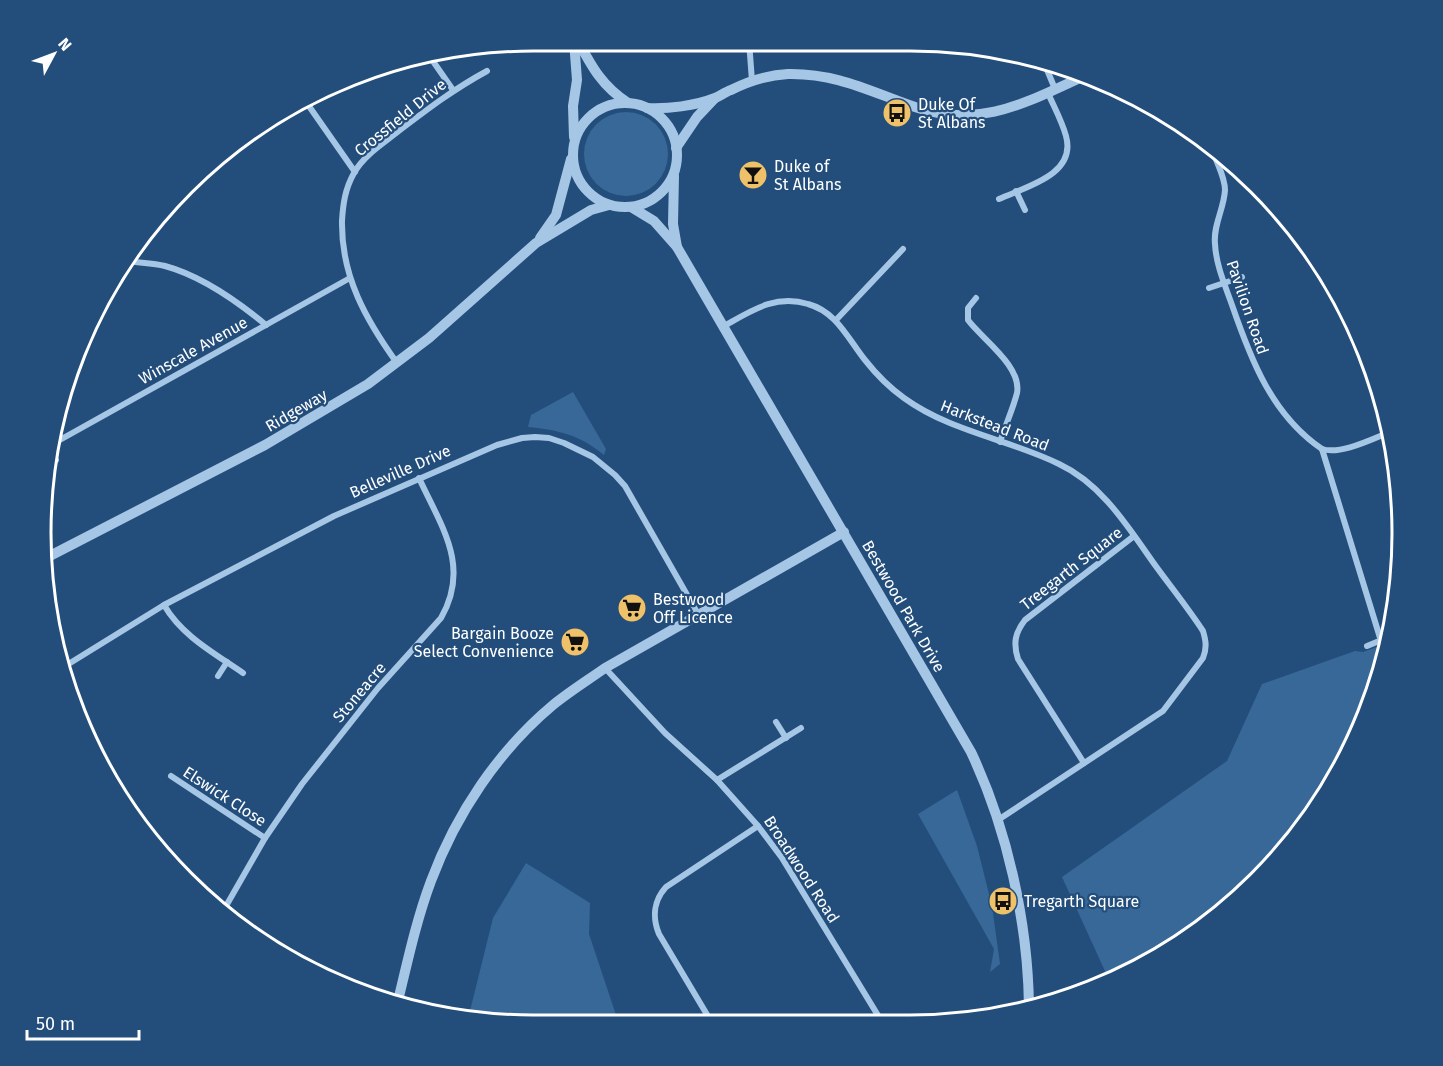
<svg xmlns="http://www.w3.org/2000/svg" width="1443" height="1066" font-family="'Fira Sans',sans-serif">
<style>
.green{fill:#376898}
.lines{fill:none;stroke-linecap:round;stroke-linejoin:round}
.minor{stroke:#a6c6e5;stroke-width:6}
.tertiary{stroke:#a6c6e5;stroke-width:10}
.labels{text-anchor:middle;stroke-width:4.5;stroke-linejoin:round;paint-order:stroke}
.poi-label{font-size:16px;fill:#fff;stroke:#234e7b;text-anchor:start}
.street-label{font-size:16px;fill:#fff;stroke:#234e7b}
.rim{fill:none;stroke:#fff;stroke-width:3}
</style>
<rect width="100%" height="100%" fill="#234e7b"/>
<g class="green">
<circle cx="626" cy="154" r="42"/>
<path d="M573,392L606,449L604,455C580,435 559,430 528,427L531,415Z"/>
<polygon points="1388,643 1376,692 1336,780 1280,858 1210,924 1110,982 1062,877 1227,761 1262,684 1355,651 1363,652"/>
<polygon points="957,790 977,846 992,906 1000,964 990,972 994,949 918,814"/>
<polygon points="526,863 590,903 589,934 619,1024 500,1024 468,1019 493,918"/>
</g>
<g class="lines">
<g class="minor">
<polyline points="749,41 752,81"/>
<polyline points="428,54 453,90"/>
<polyline points="1043,60 1055,89"/>
<polyline points="304,99 355,172"/>
<path d="M1213,151C1217,164 1225,177 1225,190C1224,209 1213,225 1215,244C1216,265 1225,285 1232,305C1251,360 1272,415 1322,449L1381,641"/>
<polyline points="1016,191 1025,210"/>
<path d="M999,199C1025,187 1077,175 1066,136C1062,121 1054,107 1048,93"/>
<path d="M127,261C140,263 153,263 165,266C202,276 237,301 266,325"/>
<polyline points="1209,288 1242,277"/>
<path d="M976,298L968,308V320C982,339 1022,366 1017,393C1013,409 1005,426 1000,442"/>
<polyline points="836,320 903,249"/>
<path d="M724,326C751,311 775,294 808,304C837,312 848,339 865,360C876,374 890,388 904,398C951,432 1008,439 1059,464C1102,484 1128,527 1155,565C1171,587 1188,608 1203,631C1206,641 1207,648 1203,658L1163,711L998,820"/>
<path d="M397,363C366,320 341,276 342,221C343,204 345,189 354,173C364,155 384,143 400,130C429,108 454,89 487,71"/>
<polyline points="49,446 350,278"/>
<polyline points="49,448 56,460"/>
<path d="M1322,449C1341,455 1372,439 1390,432"/>
<path d="M164,605C182,636 214,653 243,673"/>
<polyline points="1367,646 1389,637"/>
<polyline points="62,668 164,605 334,516 497,445 522,438 535,437 549,438 564,443 593,457 615,475 625,486 698,614"/>
<polyline points="605,668 665,733 717,780 758,826 782,858 882,1022"/>
<polyline points="218,676 227,662"/>
<polyline points="776,722 786,738"/>
<path d="M1084,763L1018,659C1013,643 1015,633 1025,620L1134,536"/>
<polyline points="171,776 265,838"/>
<polyline points="717,780 801,728"/>
<path d="M222,913L265,838L302,784L378,688L441,618C471,566 441,526 419,478"/>
<path d="M712,1023L659,934C652,917 654,900 666,887L758,826"/>
</g>
<g class="tertiary">
<path d="M578,41C592,67 602,86 628,103"/>
<circle cx="625" cy="155" r="52"/>
<path d="M647,108C668,109 695,106 715,98C720,96 725,92 731,90C749,81 768,75 788,74C837,73 871,92 915,107C979,129 1025,103 1082,77"/>
<polyline points="574,137 573,106 577,80 574,41"/>
<polyline points="676,148 697,117 714,99"/>
<polyline points="674,176 673,224 677,247"/>
<path d="M631,207L654,221L677,247L971,752C1007,828 1028,922 1029,1007"/>
<polyline points="540,238 556,215 571,159"/>
<polyline points="42,560 265,445 368,384 429,338 536,243 591,210 609,205"/>
<path d="M397,1005C407,964 416,921 431,881C456,814 498,751 553,705C569,692 588,680 605,668L844,532"/>
</g>
</g>
<defs>
<g id="bus-disc" transform="scale(1.5)"><circle r="9.5" fill="#efc169" stroke="#234e7b"/><path d="M-5-6H5V4H4V6H2V4H-2V6H-4V4H-5ZM-3.5-4V0h7V-4ZM-3.5 1.2v1.5H-2V1.2ZM2 1.2v1.5H3.5V1.2Z" fill="#111"/></g>
<g id="bar-disc" transform="scale(1.5)"><circle r="9.5" fill="#efc169" stroke="#234e7b"/><path d="M-6-5H6L.8 .8V4.5H3.5V6h-7V4.5H-.8V.8Z" fill="#111"/></g>
<g id="supermarket-disc" transform="scale(1.5)"><circle r="9.5" fill="#efc169" stroke="#234e7b"/><path d="M-6-5.5h2.5l.6 2H6L4.5 2H-2.5L-4.4-4H-6ZM-1.5 3.2a1.3 1.3 0 1 0 .1 0ZM3 3.2a1.3 1.3 0 1 0 .1 0Z" fill="#111"/></g>
</defs>
<g fill-rule="evenodd">
<use href="#bus-disc" x="897" y="113"/>
<use href="#bar-disc" x="753" y="175"/>
<use href="#supermarket-disc" x="632" y="608"/>
<use href="#supermarket-disc" x="575" y="642"/>
<use href="#bus-disc" x="1003" y="901"/>
</g>
<g class="labels">
<g class="poi-label">
<text x="918" y="110">Duke Of<tspan x="918" dy="18">St Albans</tspan></text>
<text x="774" y="172">Duke of<tspan x="774" dy="18">St Albans</tspan></text>
<text x="653" y="605">Bestwood<tspan x="653" dy="18">Off Licence</tspan></text>
<text x="554" y="639" text-anchor="end">Bargain Booze<tspan x="554" dy="18">Select Convenience</tspan></text>
<text x="1024" y="907">Tregarth Square</text>
</g>
<g class="street-label">
<text transform="translate(400 117) rotate(-39)" y="6">Crossfield Drive</text>
<text transform="translate(1248 307) rotate(71)" y="6">Pavilion Road</text>
<text transform="translate(193 350) rotate(-29)" y="6">Winscale Avenue</text>
<text transform="translate(296 410) rotate(-30)" y="6">Ridgeway</text>
<text transform="translate(995 425) rotate(21)" y="6">Harkstead Road</text>
<text transform="translate(400 471) rotate(-24)" y="6">Belleville Drive</text>
<text transform="translate(1071 568) rotate(-38)" y="6">Treegarth Square</text>
<text transform="translate(904 606) rotate(60)" y="6">Bestwood Park Drive</text>
<text transform="translate(359 692) rotate(-50)" y="6">Stoneacre</text>
<text transform="translate(225 796) rotate(33)" y="6">Elswick Close</text>
<text transform="translate(802 869) rotate(57)" y="6">Broadwood Road</text>
</g>
</g>
<path d="M0 0H1443V1066H0ZM533 51H910A482 482 0 0 1 1392 533V533A482 482 0 0 1 910 1015H533A482 482 0 0 1 51 533V533A482 482 0 0 1 533 51Z" fill="#234e7b" fill-rule="evenodd"/>
<path class="rim" d="M533 51H910A482 482 0 0 1 1392 533V533A482 482 0 0 1 910 1015H533A482 482 0 0 1 51 533V533A482 482 0 0 1 533 51Z"/>
<g transform="translate(54 54) rotate(49)" stroke="#234e7b" stroke-width="4.5" paint-order="stroke">
<path d="M0-4.5L10 22L0 15L-10 22Z" fill="#ffffff"/>
<text y="-9" font-size="16" font-weight="bold" text-anchor="middle" fill="#ffffff">N</text>
</g>
<path d="M27 1030v9h112v-9" fill="none" stroke="#ffffff" stroke-width="3"/>
<text x="36" y="1030" font-size="18" fill="#ffffff" stroke="#234e7b" stroke-width="4.5" paint-order="stroke">50 m</text>
</svg>
